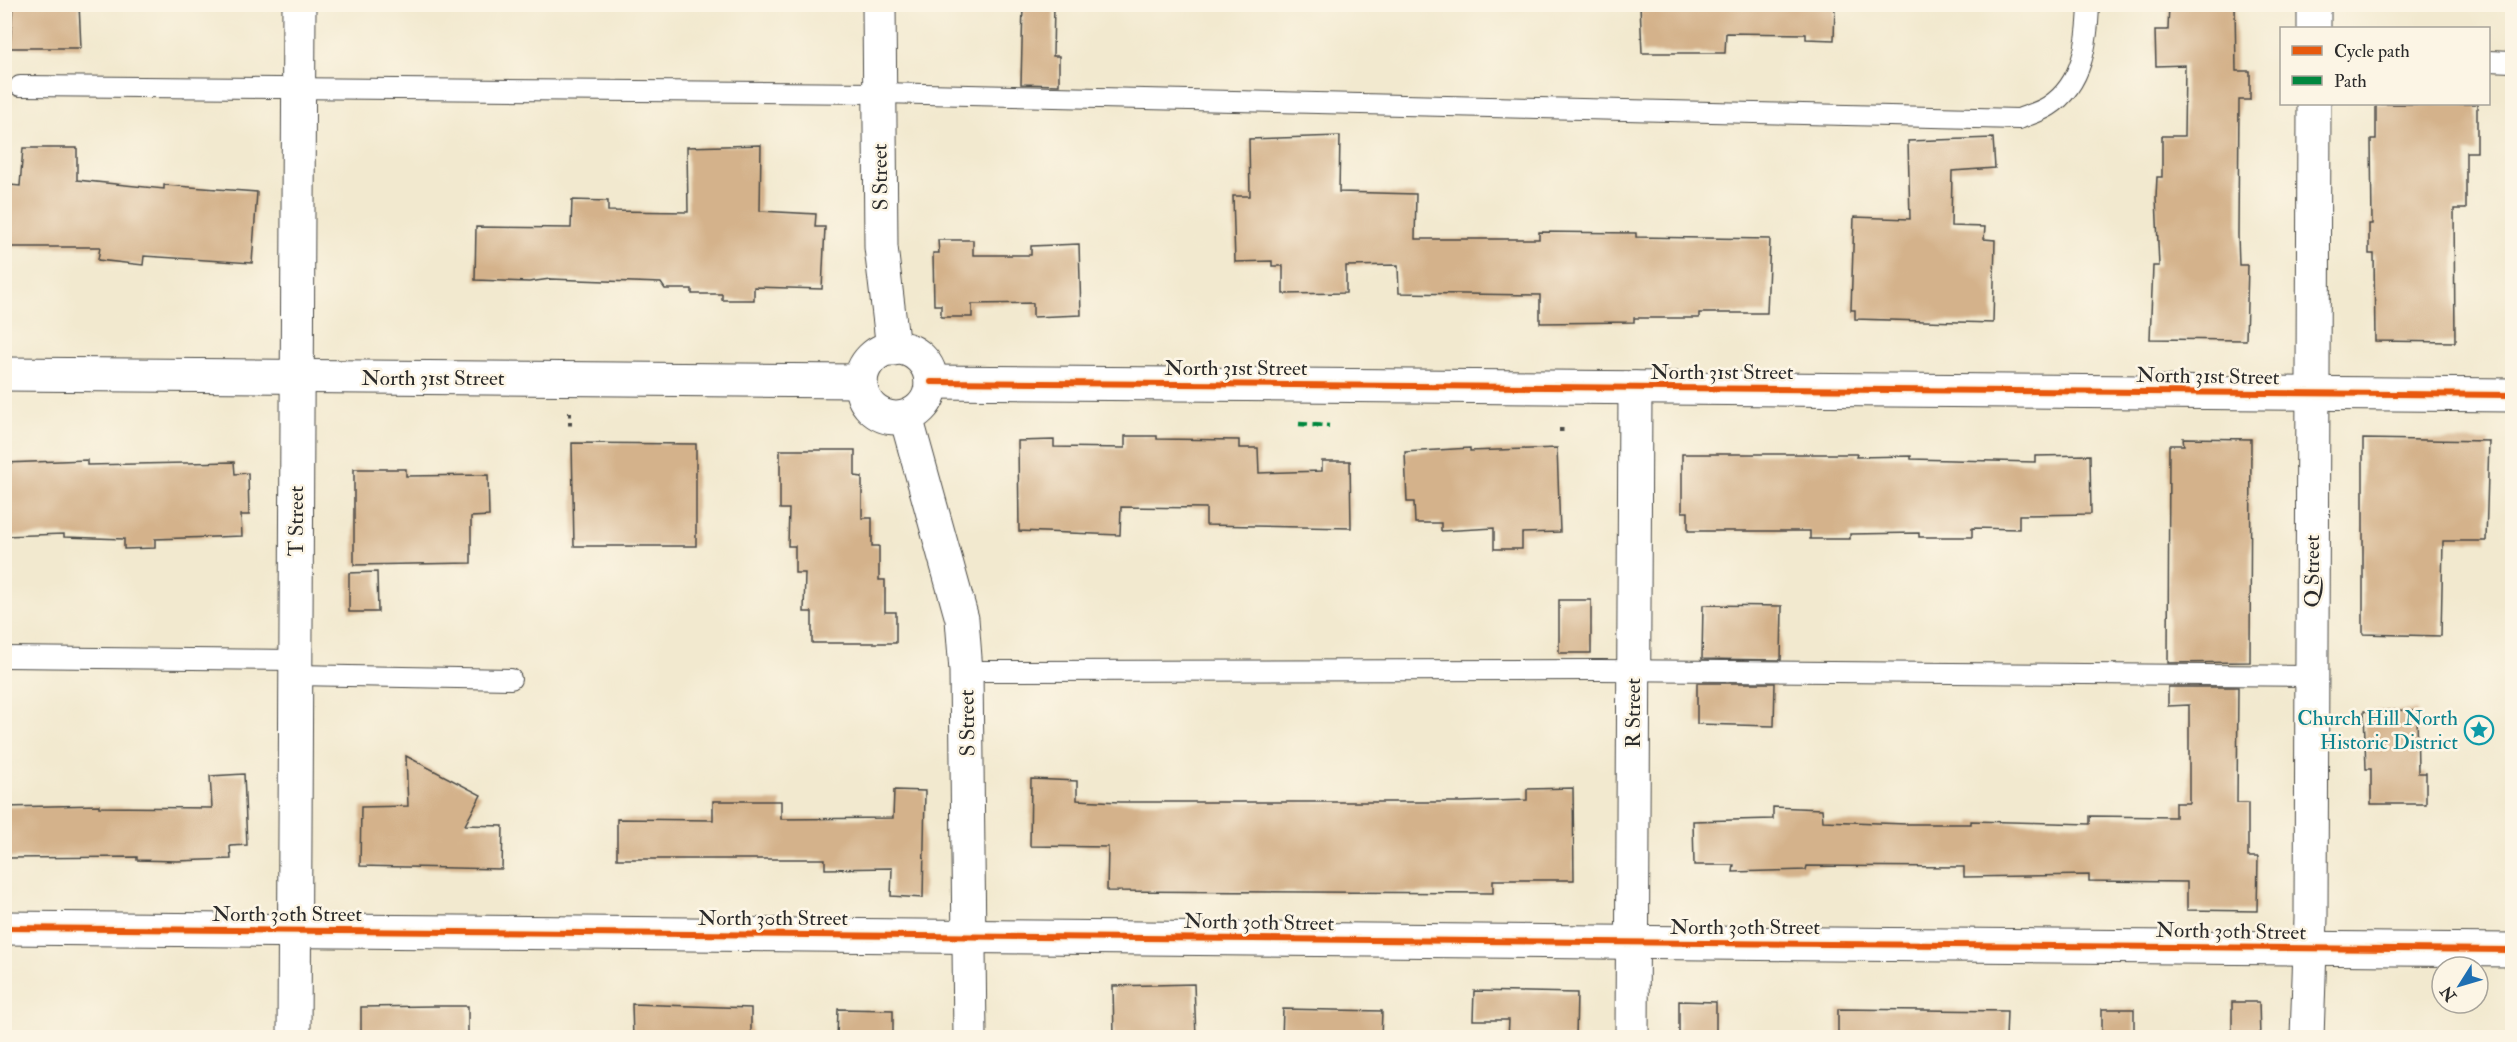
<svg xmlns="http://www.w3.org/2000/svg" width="2517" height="1042" font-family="'IM FELL Double Pica',serif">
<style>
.building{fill:#d4b28b}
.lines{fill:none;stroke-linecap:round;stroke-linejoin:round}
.service-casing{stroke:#494844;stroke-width:22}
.minor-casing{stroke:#494844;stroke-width:35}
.tertiary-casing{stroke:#494844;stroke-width:35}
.path{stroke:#494844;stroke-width:4;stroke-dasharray:4.5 4.5;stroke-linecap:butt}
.service{stroke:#fff;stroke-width:20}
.minor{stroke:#fff;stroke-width:33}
.tertiary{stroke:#fff;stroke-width:33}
.quiet{stroke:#00873e;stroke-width:4.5;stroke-dasharray:9 4.5;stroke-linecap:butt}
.cycleway-casing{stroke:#fcf5e5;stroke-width:10}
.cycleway{stroke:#e8590c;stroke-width:6}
.labels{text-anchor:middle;stroke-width:5;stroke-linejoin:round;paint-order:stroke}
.street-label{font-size:21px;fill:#2b2b2b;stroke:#fcf5e5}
.culture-label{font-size:21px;fill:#0d838f;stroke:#fcf5e5;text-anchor:end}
</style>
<rect width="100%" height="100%" fill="#fcf5e5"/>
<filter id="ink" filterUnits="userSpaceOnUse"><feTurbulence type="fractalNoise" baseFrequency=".0167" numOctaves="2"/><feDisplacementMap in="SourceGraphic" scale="12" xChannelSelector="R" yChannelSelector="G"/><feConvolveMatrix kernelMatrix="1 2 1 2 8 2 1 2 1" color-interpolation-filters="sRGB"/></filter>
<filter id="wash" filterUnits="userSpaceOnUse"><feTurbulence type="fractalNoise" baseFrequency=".008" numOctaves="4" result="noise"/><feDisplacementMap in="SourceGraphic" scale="24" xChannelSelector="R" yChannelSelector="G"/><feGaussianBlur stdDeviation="1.35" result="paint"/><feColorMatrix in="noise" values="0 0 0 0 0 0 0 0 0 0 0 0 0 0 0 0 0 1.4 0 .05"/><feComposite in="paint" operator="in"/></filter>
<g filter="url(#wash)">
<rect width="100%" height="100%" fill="#f2e9cf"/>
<g id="blocks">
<g class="building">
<polygon points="13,4 79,4 81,48 10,48"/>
<polygon points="1023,4 1054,4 1053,56 1059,56 1059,85 1021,84"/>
<polygon points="1640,4 1835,4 1834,40 1806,39 1806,34 1726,33 1725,53 1642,53"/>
<polygon points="2169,4 2235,4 2236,71 2250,71 2250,100 2239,100 2238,235 2239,265 2248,265 2246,340 2150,339 2153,266 2159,266 2156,197 2157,177 2162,177 2162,136 2184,136 2185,65 2156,66 2155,30 2168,30"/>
<polygon points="2376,104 2477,104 2477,152 2466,152 2466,209 2454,209 2455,342 2375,341 2374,254 2369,254 2369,224 2372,224 2371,139 2376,139"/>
<polygon points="1340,136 1339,192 1416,194 1415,239 1539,239 1539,232 1636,233 1636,237 1770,239 1767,313 1699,313 1699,318 1634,318 1634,322 1540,323 1540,295 1399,293 1398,265 1346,266 1346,293 1283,294 1283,266 1272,266 1272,261 1235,262 1233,196 1250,196 1249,139"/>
<polygon points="1993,138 1995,168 1952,171 1951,226 1985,227 1984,239 1995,240 1993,323 1855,319 1855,310 1851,310 1854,217 1910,219 1908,141"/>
<polygon points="761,145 760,211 816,214 815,227 825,227 822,289 754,287 754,300 722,300 722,294 692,294 692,289 665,289 661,283 550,279 529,282 475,280 476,227 571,228 572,200 608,201 608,211 688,212 687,147"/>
<polygon points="23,148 77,148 77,180 164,189 164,185 257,192 252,263 144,256 143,265 98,260 100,247 10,247 10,185 20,186"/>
<polygon points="938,240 973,240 973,255 1031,255 1031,246 1079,244 1081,315 1033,317 1033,303 972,304 972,317 941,317 941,305 934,305 933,253 939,253"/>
<polygon points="1125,436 1157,436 1157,439 1239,440 1239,448 1258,448 1259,473 1322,471 1322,461 1350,461 1351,528 1206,525 1206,508 1121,507 1120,535 1019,531 1018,441 1054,440 1054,447 1125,448"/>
<polygon points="2183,438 2251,439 2250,662 2168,663 2169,445 2184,445"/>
<polygon points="2363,439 2489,441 2486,541 2443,541 2441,636 2363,634"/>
<polygon points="572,443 696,444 696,546 574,546"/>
<polygon points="1470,448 1470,451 1557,448 1560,532 1522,533 1522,549 1494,549 1494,528 1441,531 1441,523 1415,523 1414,502 1407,502 1405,452"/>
<polygon points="780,450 855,450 855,476 862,477 862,518 872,518 872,546 879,546 879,580 885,580 885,612 896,612 896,643 812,643 812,612 804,612 805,573 795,573 795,546 788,546 789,509 780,509"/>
<polygon points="1682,454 1857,454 1856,457 1911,456 1911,459 2035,462 2035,456 2090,455 2091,514 2019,515 2019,529 1972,528 1972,537 1919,537 1919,533 1850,534 1850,539 1810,539 1810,531 1688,531 1688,512 1682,512"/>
<polygon points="87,460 87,465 234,462 235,474 248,473 249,515 241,515 242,536 155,539 155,548 124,549 124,539 64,537 64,534 4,536 4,463"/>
<polygon points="354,469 406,469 406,476 488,475 489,516 471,517 471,563 354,565"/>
<polygon points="377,572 378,612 349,612 349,573"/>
<rect x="1559" y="600" width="32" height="53"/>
<polygon points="1703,605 1782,606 1781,660 1702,659"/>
<polygon points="1697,683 1775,683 1774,726 1697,724"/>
<polygon points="2168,687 2238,687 2237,803 2248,803 2248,857 2258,857 2257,911 2187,910 2187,882 2089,881 2089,875 1964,877 1964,867 1807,866 1806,870 1733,872 1734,865 1694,865 1693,821 1773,819 1773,807 1822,809 1823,821 1906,824 1971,824 1971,821 2090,824 2090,816 2175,817 2175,803 2189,803 2189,705 2168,706"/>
<polygon points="2417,710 2418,773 2426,773 2426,804 2371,804 2371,769 2366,769 2364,711"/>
<polygon points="406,756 481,795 465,825 503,826 502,869 360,866 361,807 408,806"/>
<polygon points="244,774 247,845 230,846 231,859 177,861 137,860 137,857 4,858 4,807 99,805 99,807 212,808 210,776"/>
<polygon points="1031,779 1077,781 1077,800 1120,802 1460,802 1527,800 1527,789 1573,788 1574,880 1493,880 1493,893 1107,891 1108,847 1030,846"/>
<polygon points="894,790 925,791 923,898 891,896 892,868 825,869 825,859 617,859 617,819 713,820 713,801 781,801 781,819 893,818"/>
<polygon points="1194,984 1196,1038 1114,1038 1113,986"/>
<polygon points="1474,991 1577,993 1576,1038 1508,1038 1509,1020 1473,1020"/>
<polygon points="1679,1001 1716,1002 1716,1038 1679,1038"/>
<polygon points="2232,1002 2259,1002 2260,1038 2232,1038"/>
<polygon points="632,1004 751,1008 751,1038 633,1038"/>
<polygon points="434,1006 468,1006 468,1038 361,1038 361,1007"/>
<polygon points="838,1009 893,1010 893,1038 837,1038"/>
<polygon points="1283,1009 1382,1011 1381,1038 1282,1038"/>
<polygon points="1838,1009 2007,1011 2006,1038 1838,1038"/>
<rect x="2102" y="1009" width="32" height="29"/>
</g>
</g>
</g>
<g filter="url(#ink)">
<use href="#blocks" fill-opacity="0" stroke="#494844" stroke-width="1.5"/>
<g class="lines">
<g class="service-casing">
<g id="service">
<polyline points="2488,61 2512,62"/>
<path d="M20,86L880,93L2019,119C2028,115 2040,112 2049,106C2083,84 2088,41 2089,4"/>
<polyline points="4,657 296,660"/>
<polyline points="966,671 1599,670 2311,676"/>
<polyline points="295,675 511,679"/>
</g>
</g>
<g class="minor-casing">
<g id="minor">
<polyline points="879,4 881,247 893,349"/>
<polyline points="906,417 962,619 966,671 970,1038"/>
<polyline points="4,928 2512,950"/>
<polyline points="294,1038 299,4"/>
<polyline points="1632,1038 1635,388"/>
</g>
</g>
<g class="tertiary-casing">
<g id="tertiary">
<polyline points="2314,28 2314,4"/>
<circle cx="896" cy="383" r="35"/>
<polyline points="4,374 861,381"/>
<polyline points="931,382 2512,395"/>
<polyline points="2307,1038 2311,918 2314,104"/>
</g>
</g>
<g class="path">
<polyline points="570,412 570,426"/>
<polyline points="1559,430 1564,430"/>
</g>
<use href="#service" class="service"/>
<use href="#minor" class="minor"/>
<use href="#tertiary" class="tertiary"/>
<polyline class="quiet" points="1299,424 1329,426"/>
<g class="cycleway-casing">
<g id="cycleway">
<polyline points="931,382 2512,395"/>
<polyline points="4,928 2512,950"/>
</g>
</g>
<use href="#cycleway" class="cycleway"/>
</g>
</g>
<defs>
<g id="sight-ring" transform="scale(1.5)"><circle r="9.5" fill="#fcf5e5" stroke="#0f9aa8" stroke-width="1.5"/><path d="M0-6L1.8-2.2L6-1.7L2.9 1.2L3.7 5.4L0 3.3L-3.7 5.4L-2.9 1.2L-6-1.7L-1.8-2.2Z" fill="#0f9aa8"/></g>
</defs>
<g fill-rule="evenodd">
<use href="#sight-ring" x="2479" y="730"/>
</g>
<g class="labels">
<g class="street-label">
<text transform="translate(880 177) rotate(-91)" y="7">S Street</text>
<text x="1236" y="375">North 31st Street</text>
<text x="1722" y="379">North 31st Street</text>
<text transform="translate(2208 376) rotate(1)" y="7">North 31st Street</text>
<text x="433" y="385">North 31st Street</text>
<text transform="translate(296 521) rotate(-90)" y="7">T Street</text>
<text transform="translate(2312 571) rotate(-90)" y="7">Q Street</text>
<text transform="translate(1633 713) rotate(-90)" y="7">R Street</text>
<text transform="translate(967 723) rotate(-91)" y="7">S Street</text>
<text x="287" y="921">North 30th Street</text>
<text x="773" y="925">North 30th Street</text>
<text transform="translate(1259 922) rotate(1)" y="7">North 30th Street</text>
<text x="1745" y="934">North 30th Street</text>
<text transform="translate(2231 931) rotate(1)" y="7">North 30th Street</text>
</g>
<g class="culture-label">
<text x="2458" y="725">Church Hill North<tspan x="2458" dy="24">Historic District</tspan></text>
</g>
</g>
<rect width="2517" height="1042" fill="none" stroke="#fcf5e5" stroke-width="24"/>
<rect x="2280" y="27" width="210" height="78" fill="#fcf5e5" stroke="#a8a49b" stroke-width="1.5"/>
<rect x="2292" y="46" width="30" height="9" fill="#e8590c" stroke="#a8a49b" stroke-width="1.5"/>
<text x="2334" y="57" font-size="18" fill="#2b2b2b">Cycle path</text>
<rect x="2292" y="76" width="30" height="9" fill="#00873e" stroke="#a8a49b" stroke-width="1.5"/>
<text x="2334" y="87" font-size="18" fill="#2b2b2b">Path</text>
<g transform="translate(2460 985) rotate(233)"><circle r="28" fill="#fcf5e5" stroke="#a8a49b" stroke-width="1.5"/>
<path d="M0-4.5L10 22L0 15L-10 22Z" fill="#1f6fb2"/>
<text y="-9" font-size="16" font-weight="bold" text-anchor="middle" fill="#2b2b2b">N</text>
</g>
</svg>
